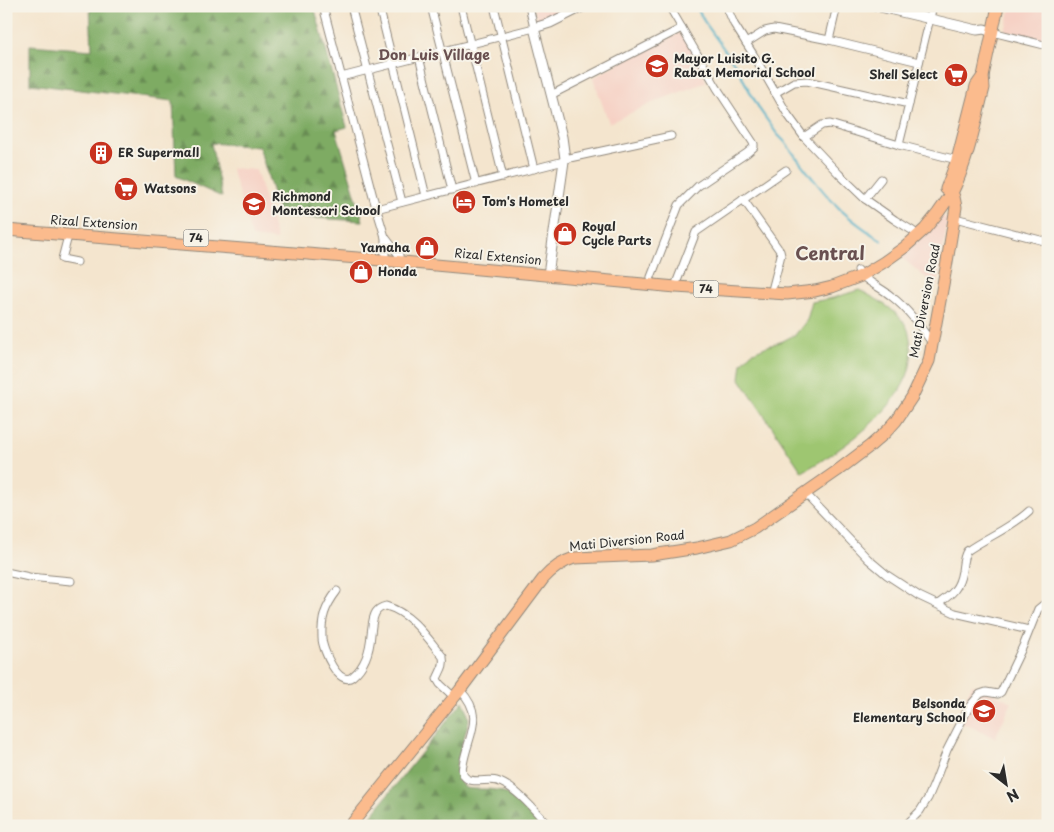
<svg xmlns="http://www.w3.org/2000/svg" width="1054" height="832" font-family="'Playpen Sans',sans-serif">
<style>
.built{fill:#f6d1c5}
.grass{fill:#9ec671;stroke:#64784e}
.forest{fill:url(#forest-firs);stroke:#546b47}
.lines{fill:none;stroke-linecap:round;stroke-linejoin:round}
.stream{stroke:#49afc8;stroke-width:2}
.minor-casing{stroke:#90887c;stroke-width:9}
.tertiary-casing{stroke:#90887c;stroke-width:11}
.primary-casing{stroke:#90887c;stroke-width:13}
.trunk-casing{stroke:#90887c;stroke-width:13}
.minor{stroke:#fff;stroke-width:7}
.tertiary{stroke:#fff;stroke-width:9}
.primary{stroke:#fbbb8d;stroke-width:11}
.trunk{stroke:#fbbb8d;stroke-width:11}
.labels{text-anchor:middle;stroke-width:4;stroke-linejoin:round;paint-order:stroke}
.shield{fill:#f7f3e8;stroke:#686764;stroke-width:1}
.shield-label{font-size:11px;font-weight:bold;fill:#2b2b2b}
.poi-label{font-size:12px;font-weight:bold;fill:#2b2b2b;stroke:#f7f3e8;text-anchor:start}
.street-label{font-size:12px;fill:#2b2b2b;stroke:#f7f3e8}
.neighbourhood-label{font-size:14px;font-weight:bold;fill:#695050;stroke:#f7f3e8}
.district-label{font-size:18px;font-weight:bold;fill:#695050;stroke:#f7f3e8}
</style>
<defs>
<pattern id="forest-firs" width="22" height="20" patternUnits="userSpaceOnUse" patternTransform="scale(1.25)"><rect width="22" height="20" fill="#7eab63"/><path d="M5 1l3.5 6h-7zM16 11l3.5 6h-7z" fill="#678b52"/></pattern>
</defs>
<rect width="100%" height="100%" fill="#f7f3e8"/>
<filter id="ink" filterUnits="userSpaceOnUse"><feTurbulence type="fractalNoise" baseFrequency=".02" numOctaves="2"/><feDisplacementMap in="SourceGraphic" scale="10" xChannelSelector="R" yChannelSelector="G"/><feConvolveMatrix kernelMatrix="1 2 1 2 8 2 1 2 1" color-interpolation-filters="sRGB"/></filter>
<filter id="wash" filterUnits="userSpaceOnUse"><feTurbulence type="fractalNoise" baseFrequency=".0096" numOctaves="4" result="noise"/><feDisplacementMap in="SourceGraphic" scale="20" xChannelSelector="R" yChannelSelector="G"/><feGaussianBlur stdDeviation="1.12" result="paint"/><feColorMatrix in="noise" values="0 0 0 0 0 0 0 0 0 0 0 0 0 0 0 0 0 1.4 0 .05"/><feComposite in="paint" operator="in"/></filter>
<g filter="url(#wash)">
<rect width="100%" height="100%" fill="#f4e5ce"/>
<g class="built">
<polygon points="533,6 573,6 538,24"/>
<polygon points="1011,6 1048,6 1048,41 1005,31"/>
<polygon points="683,31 694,50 706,82 657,101 609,123 593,78 637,53"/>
<polygon points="231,168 256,170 277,240 252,237"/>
<polygon points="943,216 948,219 937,287 901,257"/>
<polygon points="972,684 1012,702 995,738 956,720"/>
</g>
<path class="grass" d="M859,290C875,298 894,308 905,324C909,330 910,338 911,346C912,356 911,366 907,376C891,416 839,452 802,472L740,379L742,363L751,353L765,347L783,341L796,334L807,320L812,302L833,298Z"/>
<g class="forest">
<polygon points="90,6 314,6 347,127 336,130 363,221 280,216 259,147 211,143 222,197 176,176 173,101 30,84 30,45 92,50"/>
<path d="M463,701L467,710L469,720L456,766L458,776L465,788C476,790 486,788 496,790C511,791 531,816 542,826H363Z"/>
</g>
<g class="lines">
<path class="stream" d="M696,6L704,21L736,66L760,110L777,134L784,141C801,163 817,186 836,205C850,220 866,230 882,241"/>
</g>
</g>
<g filter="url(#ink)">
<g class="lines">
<g class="minor-casing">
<g id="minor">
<polyline points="323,6 373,197 385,237 385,261"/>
<polyline points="351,6 402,202"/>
<polyline points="379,6 426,196"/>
<polyline points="431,6 476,184"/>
<polyline points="461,6 503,177"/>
<polyline points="494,6 534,169"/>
<polyline points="728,6 728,10 734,24 753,54 788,115 804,137 839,174 865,199 895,220 913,231"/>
<polyline points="992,32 1048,46"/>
<polyline points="829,40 837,6"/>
<polyline points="746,43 765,31 774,29 829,40 919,62"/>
<polyline points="419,57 452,190"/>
<polyline points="341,77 534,28 529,6"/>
<polyline points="775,93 794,82 807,81 909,104"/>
<polyline points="551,95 682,28"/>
<polyline points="804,137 822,125 830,124 899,145 957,160"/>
<polyline points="899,145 933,6"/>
<polyline points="565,159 671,136"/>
<polyline points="743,199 780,251 781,255 771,294"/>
<polyline points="865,199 881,179"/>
<polyline points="376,209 564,161"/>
<polyline points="955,218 1048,242"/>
<polyline points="68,236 62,259 77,262"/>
<polyline points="385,237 399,255 399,262"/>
<path d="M858,270C864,281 882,288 891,296C908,309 920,326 932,343"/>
<polyline points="651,277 679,205 698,186 747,153 754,147 754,144 717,88 669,6"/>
<polyline points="677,281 696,232 786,170"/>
<polyline points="805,493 868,559 887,575 919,596 955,613 1029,630"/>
<polyline points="6,572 29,577 71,581"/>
<path d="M337,591C325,607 321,618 322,638C322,649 339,689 353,676C365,666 370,649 371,634C372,627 372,618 376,612C378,609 382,607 386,606C411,613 427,637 443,657C445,666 440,671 437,679L440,684L454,697"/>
<path d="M938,604C952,594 959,589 962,571C963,564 963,557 967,551C987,537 1011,528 1029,511"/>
<path d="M460,690C486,717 468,734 463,765C462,769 462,773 464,776C470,785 488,778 497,781C515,786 536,812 549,826"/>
<polyline points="905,826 920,811 928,798 934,784 947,750 969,707 980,694 986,692 998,694 1001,692 1024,644 1038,609 1048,601"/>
</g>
</g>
<g class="tertiary-casing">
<g id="tertiary">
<polyline points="876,6 977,30 984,29 992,32"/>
<polyline points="548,275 564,161 565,159 562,137 534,28 550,23 584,6"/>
</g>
</g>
<g class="primary-casing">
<polyline id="primary" points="6,230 370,259 676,287 787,294 815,291 832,287 861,276 884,262 905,247 925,229 938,213 952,193"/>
</g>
<g class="trunk-casing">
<g id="trunk">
<path d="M952,193C968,161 975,123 984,88L983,76L998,6"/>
<path d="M350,826L460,690L543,579C552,569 561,562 574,558L652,555L697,548L731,540L755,528L837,471L870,446L886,432L896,421L912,397L929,361L946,268L956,207L954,197L952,193L946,189L957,160L976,86L983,76"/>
</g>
</g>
<use href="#minor" class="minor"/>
<use href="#tertiary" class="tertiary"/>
<use href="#primary" class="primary"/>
<use href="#trunk" class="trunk"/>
</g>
</g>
<defs>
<g id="school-disc" transform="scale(1.25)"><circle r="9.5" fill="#c8321e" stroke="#f7f3e8"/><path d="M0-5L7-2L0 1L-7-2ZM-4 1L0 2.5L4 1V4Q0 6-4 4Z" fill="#fff"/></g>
<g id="supermarket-disc" transform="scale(1.25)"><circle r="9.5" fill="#c8321e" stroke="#f7f3e8"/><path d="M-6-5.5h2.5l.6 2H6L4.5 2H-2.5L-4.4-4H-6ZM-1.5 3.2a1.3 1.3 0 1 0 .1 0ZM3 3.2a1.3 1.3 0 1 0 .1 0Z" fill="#fff"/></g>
<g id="building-disc" transform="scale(1.25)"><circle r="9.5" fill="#c8321e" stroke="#f7f3e8"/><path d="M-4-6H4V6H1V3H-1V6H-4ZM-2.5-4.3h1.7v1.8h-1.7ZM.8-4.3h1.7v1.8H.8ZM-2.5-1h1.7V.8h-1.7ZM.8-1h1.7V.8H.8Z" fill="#fff"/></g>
<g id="hotel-disc" transform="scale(1.25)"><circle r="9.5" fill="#c8321e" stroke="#f7f3e8"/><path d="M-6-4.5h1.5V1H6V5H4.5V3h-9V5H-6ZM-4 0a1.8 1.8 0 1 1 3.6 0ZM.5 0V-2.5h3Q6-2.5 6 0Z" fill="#fff"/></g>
<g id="shop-disc" transform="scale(1.25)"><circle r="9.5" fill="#c8321e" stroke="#f7f3e8"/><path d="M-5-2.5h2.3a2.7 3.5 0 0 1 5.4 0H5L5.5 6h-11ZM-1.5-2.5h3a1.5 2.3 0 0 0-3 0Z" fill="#fff"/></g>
</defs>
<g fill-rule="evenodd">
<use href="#school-disc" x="657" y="66"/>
<use href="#supermarket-disc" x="956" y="75"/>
<use href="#building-disc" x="101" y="153"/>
<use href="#supermarket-disc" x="126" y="189"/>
<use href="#hotel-disc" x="464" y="202"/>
<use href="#school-disc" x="254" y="204"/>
<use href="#shop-disc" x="565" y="234"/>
<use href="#shop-disc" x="427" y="248"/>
<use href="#shop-disc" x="361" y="272"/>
<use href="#school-disc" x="984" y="711"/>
</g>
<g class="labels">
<g class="shield">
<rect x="183.5" y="229.5" width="25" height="17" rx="4"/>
<rect x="693.5" y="280.5" width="25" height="17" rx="4"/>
</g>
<g class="shield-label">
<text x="196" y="242">74</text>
<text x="706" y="293">74</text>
</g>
<g class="poi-label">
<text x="674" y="63">Mayor Luisito G.<tspan x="674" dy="14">Rabat Memorial School</tspan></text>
<text x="938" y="79" text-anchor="end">Shell Select</text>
<text x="118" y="157">ER Supermall</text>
<text x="144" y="193">Watsons</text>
<text x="272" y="201">Richmond<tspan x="272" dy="14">Montessori School</tspan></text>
<text x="482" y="206">Tom's Hometel</text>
<text x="582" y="231">Royal<tspan x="582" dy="14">Cycle Parts</tspan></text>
<text x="410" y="252" text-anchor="end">Yamaha</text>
<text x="378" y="276">Honda</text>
<text x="966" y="708" text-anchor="end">Belsonda<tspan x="966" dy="14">Elementary School</tspan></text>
</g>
<g class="street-label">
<text transform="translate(94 223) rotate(4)" y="4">Rizal Extension</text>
<text transform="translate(498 257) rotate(5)" y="4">Rizal Extension</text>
<text transform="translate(925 301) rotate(-79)" y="4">Mati Diversion Road</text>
<text transform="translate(627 541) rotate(-6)" y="4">Mati Diversion Road</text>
</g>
<g class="neighbourhood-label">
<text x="434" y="60">Don Luis Village</text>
</g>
<g class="district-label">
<text x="830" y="260">Central</text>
</g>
</g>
<rect width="1054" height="832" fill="none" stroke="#f7f3e8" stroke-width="25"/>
<g transform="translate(1006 784) rotate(149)" stroke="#f7f3e8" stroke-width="4" paint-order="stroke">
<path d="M0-4L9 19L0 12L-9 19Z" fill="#2b2b2b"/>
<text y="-8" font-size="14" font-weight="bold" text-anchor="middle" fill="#2b2b2b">N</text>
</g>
</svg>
